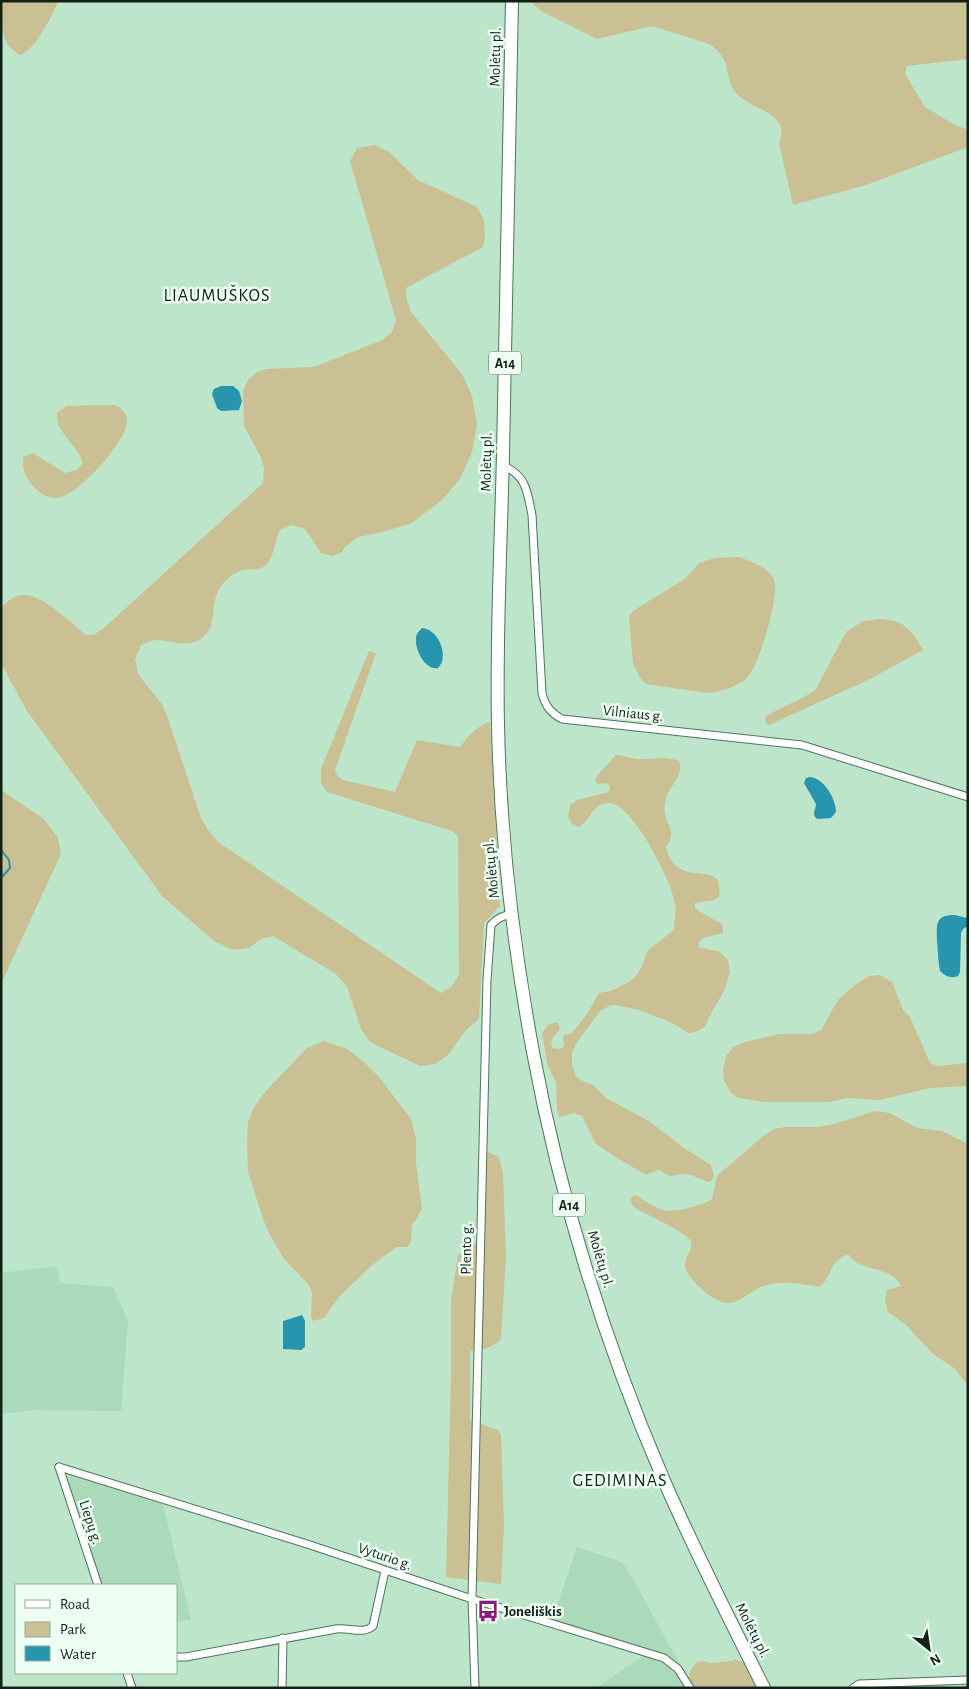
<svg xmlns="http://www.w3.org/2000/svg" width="969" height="1689" font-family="'Alegreya Sans',sans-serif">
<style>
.built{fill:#abdabb}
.green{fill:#cbc094}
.water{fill:#2695ad}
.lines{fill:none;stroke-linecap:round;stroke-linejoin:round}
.stream{stroke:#2695ad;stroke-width:2}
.street-casing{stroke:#4e745b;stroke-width:9}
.highway-casing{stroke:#4e745b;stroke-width:14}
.street{stroke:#fff;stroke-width:7}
.highway{stroke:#fff;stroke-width:12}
.labels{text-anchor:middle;stroke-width:5;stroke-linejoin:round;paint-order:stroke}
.shield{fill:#eefff4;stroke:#54645a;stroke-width:1}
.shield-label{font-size:14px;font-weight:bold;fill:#122218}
.street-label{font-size:15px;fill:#122218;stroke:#eefff4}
.poi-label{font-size:15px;font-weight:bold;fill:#122218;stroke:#eefff4;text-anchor:start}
.quarter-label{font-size:18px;letter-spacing:1px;fill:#122218;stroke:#eefff4}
</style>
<rect width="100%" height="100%" fill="#bce5c9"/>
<g class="built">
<polygon points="57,1266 60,1283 113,1287 128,1321 121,1411 34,1410 1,1414 1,1273"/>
<polygon points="69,1475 163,1504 191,1620 176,1622 176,1585 101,1585 65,1480"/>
<polygon points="577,1547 622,1562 636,1584 669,1645 695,1688 596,1688 643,1656 550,1627"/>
<polygon points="887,1677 933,1677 968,1679 968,1688 887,1688"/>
</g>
<g class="green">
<path d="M1,1H59C50,18 38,46 21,55C0,46 1,22 1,1Z"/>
<path d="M529,1H968V59L907,66L905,74L925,107L955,125L968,130V147L866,185L793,205L779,143C791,114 756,111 739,96C722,81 735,60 709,44L652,26L597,39L543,12Z"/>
<path d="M375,145L389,152L418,180L477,207L484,220L485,237L483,247L406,288L407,300L411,312L462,374L472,396L477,424L472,452L460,479L442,500L412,523L382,532L358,537L345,547L342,552L333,556L321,553L305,529L291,525L280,530C275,541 274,557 266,565C258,572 249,568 240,571C232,574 224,581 220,588C208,605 220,631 197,641C182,647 169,640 155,640C151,640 145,644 141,645L135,659L138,673L144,682L162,704L167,716L201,818L208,830L218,842L441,993L451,987L459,975L458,836L452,831L327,792L321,783V769L369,651L376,653L335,770L338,777L343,780L395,792L417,740L460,747C469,735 475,727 490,722L500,906L484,923L479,1019L467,1029L447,1056L435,1064L420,1066L370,1042L361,1029L347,987L336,974L273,936L261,939L249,948L233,950L214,941L162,896L27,711L1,663V607C5,604 12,597 17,596C38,589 71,623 86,635H94L105,627L263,483L264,468L261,458L244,426L243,391L248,380L257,372L267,369L314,367L382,340L392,332L396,320L350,161L357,148Z"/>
<path d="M115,405C121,408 126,412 127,419C129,439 84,487 66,495C63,497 58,497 55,498C47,498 40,493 35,488C26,480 22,469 23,457L33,453L65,473L77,470L83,463C77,443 56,435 57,413L67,406Z"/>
<path d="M740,557C751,562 769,567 774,580C780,595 759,666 747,678C738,686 720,692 708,693L646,684L641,679L633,664L629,616L633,611L686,578L699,563L715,558Z"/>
<path d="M880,619C904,620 912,630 923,650L870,679L769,725L766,723L765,717C781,706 801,701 816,689L846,632L863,621Z"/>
<path d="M616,755C623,755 629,758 636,759C650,760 665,755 679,761C685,775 668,786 665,803C661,824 680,828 666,847C677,894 726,854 719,897L714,900L695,903V908C704,916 714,918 723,925V933L703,938L699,942V947L720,952L728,960L730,972L724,991L709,1017L705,1027L698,1031L689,1033L668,1021L639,1010L616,1005L609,1006L600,1011L576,1044L572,1053V1064L576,1077L582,1081L593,1085L606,1098L649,1121L684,1148L711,1165L714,1176L712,1180L708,1182C695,1177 685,1170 672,1177L658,1170L646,1175L617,1158L596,1144L582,1116L573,1113L560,1117L557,1111L556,1082L548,1067L542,1033L548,1025L557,1022L560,1027L559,1031L553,1037L551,1044L553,1048L560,1049L564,1046L563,1036L572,1033L587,1014L599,993L611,991L634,979L641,968L648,950L674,930C674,922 677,911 675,903C672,882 630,797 606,803C589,807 591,822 578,827L572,824L568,816L570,805L577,800L609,792L610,786L606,783L599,784L595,782L597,776Z"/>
<polygon points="1,790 44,819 58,838 61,854 1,984"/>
<polygon points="880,975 892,982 903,1010 910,1017 930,1063 937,1066 968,1063 968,1086 930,1088 880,1100 848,1098 829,1102 764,1102 739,1098 731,1093 724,1080 723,1070 726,1056 733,1047 745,1042 780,1034 812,1034 821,1030 838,1000 855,985 869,976"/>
<polygon points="324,1041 347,1049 363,1061 379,1077 411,1119 416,1139 416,1163 422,1208 418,1217 412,1225 411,1242 407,1247 397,1247 372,1265 339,1297 324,1318 313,1321 311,1317 312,1293 309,1285 284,1259 270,1235 263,1219 248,1171 247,1142 248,1122 254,1107 265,1092 307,1048"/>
<path d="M875,1111L890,1113L917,1128L942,1131L968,1144V1386L954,1368L933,1354L905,1324L888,1312L885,1300L887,1290L901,1286C891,1265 860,1273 848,1254C827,1264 833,1274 820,1287C802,1284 786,1280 767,1285C753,1288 739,1305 726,1303C713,1302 687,1278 685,1266C684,1257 695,1249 690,1240C685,1232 648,1215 637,1209L632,1205L630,1200L633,1196L636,1195C644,1200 655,1208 664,1210C675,1213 704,1205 712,1199L717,1176L762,1137L774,1129L786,1127H817L834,1124Z"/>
<path d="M486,1151L499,1157L503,1173L506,1258L501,1339C492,1348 483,1350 470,1351V1420L498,1430L501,1435L504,1525L501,1584L446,1577L451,1376V1300L458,1256L468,1246L484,1239Z"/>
<path d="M734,1659L745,1663L757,1688H695L689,1678C690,1667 698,1657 709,1663L733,1661Z"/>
</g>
<g class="water">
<polygon points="221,386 233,386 239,391 242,401 239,410 221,411 217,408 212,394 214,389"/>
<path d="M422,628C438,629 450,656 438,668C424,671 412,645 417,634C418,632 421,629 422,628Z"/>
<path d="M810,777C824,778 836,799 836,812L831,818L817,819C811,813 816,810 816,804L804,783L806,778Z"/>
<path d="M955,915L967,918L968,926L963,929L961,933L960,972L958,976C951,979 945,976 940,971C938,961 938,952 937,942C937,925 934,915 955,915Z"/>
<polygon points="302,1315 305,1321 305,1347 301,1350 283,1349 283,1321"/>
</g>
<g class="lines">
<polyline class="stream" points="1,850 9,860 10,868 1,878"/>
<g class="street-casing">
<g id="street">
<path d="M502,465C527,476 527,491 532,515L542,693C545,706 551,713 562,719L802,745L968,797"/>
<polyline points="59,1467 307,1544 472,1599 664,1658 678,1669 690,1688"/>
<polyline points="59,1467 98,1585"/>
<path d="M176,1657H186L336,1629C348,1627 363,1635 373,1626L385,1571"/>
<polyline points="127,1673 132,1688"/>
<polyline points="282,1688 283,1638"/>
<path d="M475,1688L472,1599L487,980L491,925C497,918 503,916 512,914"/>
<polyline points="853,1688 859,1684 968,1680"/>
</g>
</g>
<g class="highway-casing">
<path id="highway" d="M512,1C509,152 506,303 503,454C501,544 496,634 498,724C500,834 513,944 533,1052C560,1197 604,1341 662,1476C693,1548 729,1618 764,1688"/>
</g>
<use href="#street" class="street"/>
<use href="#highway" class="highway"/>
</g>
<defs>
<g id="bus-bare" transform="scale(1.725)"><path d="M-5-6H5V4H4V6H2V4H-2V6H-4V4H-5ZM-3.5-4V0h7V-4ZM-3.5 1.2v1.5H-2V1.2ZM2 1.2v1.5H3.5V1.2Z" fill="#8e1b7c" stroke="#eefff4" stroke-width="2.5" paint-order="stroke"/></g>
</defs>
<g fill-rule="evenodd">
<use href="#bus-bare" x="488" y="1611"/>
</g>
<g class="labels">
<g class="shield">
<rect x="489" y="351.5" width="32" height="23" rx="4"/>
<rect x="553" y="1193.5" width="32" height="23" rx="4"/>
</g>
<g class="shield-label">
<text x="505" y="368">A14</text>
<text x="569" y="1210">A14</text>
</g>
<g class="street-label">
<text transform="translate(495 57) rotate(-89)" y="5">Molėtų pl.</text>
<text transform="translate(486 462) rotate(-89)" y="5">Molėtų pl.</text>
<text transform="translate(633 713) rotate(6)" y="5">Vilniaus g.</text>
<text transform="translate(491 869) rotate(-96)" y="5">Molėtų pl.</text>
<text transform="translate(466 1249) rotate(-89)" y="5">Plento g.</text>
<text transform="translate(601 1259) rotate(73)" y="5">Molėtų pl.</text>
<text transform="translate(91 1522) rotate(72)" y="5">Liepų g.</text>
<text transform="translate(385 1556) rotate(19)" y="5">Vyturio g.</text>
<text transform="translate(753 1630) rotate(63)" y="5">Molėtų pl.</text>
</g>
<g class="poi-label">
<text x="504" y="1616">Joneliškis</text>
</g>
<g class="quarter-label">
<text x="217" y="301">LIAUMUŠKOS</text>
<text x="620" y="1486">GEDIMINAS</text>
</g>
</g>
<rect width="969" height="1689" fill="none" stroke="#122218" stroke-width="5"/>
<rect x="15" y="1584" width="162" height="90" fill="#eefff4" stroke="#96a79c"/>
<rect x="25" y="1600" width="25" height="8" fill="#ffffff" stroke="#96a79c"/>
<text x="60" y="1609" font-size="15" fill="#122218">Road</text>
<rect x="25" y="1622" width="25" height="15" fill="#cbc094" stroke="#96a79c"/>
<text x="60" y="1634" font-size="15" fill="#122218">Park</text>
<rect x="25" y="1646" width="25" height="15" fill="#2695ad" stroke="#96a79c"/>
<text x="60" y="1659" font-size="15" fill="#122218">Water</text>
<g transform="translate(929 1649) rotate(150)" stroke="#eefff4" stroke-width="4" paint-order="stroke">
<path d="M0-4L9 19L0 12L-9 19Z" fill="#122218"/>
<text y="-8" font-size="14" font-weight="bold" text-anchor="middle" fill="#122218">N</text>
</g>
</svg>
